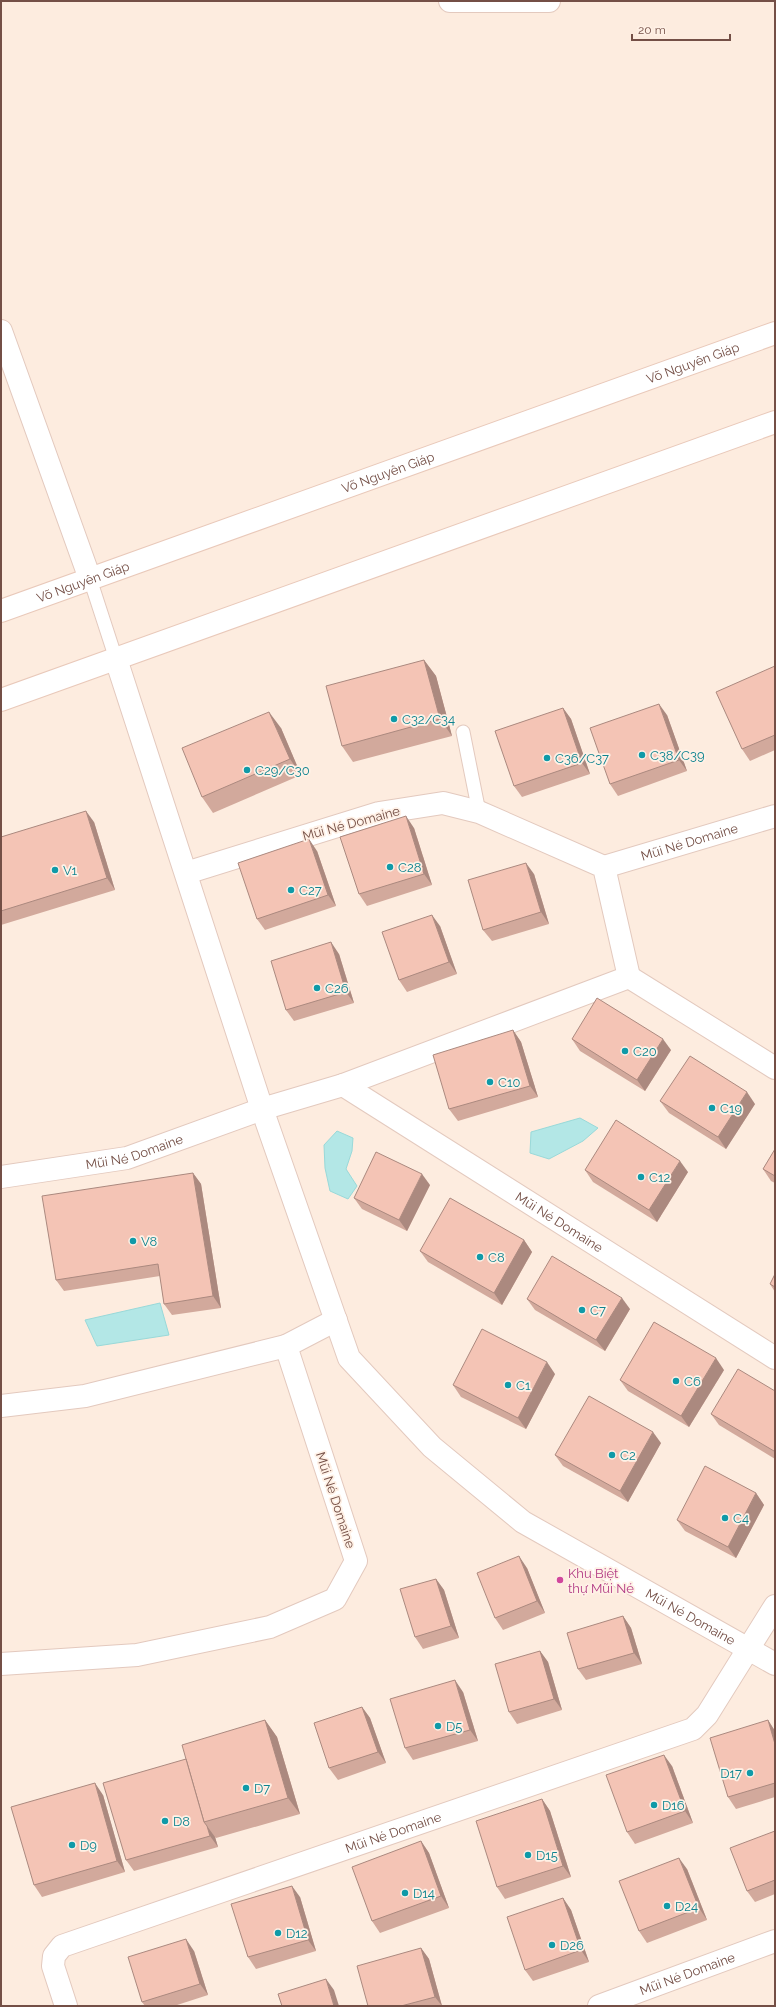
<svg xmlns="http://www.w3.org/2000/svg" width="776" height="2007" font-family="Raleway,sans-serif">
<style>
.water{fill:#b3e7e6;stroke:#99d9d9}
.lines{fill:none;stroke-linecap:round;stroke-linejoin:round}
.service-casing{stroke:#e3c9be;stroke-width:15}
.minor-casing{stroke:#e3c9be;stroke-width:24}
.secondary-casing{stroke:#e9c9ba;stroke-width:24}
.service{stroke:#fff;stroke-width:13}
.minor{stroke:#fff;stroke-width:22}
.secondary{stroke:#fff;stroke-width:22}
.wall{fill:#d2a99c}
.shaded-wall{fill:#ab897f}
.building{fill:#f4c4b5;stroke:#ab897f}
.culture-dot{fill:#0f9aa8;stroke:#fff1e6;stroke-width:1.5}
.hotel-dot{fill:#d1479c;stroke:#fff1e6;stroke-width:1.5}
.labels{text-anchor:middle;stroke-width:3.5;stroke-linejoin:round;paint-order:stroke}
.street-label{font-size:13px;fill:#744f46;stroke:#fff1e6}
.culture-label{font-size:13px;fill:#0d838f;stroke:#fff1e6;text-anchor:start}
.hotel-label{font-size:13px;fill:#b23c85;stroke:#fff1e6;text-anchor:start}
</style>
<rect width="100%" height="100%" fill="#fdecdf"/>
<g class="water">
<polygon points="580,1118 598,1128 583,1141 549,1159 530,1153 531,1132"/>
<polygon points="337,1131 353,1138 352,1151 346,1169 357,1186 348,1199 330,1191 325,1168 324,1145"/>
<polygon points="160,1303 169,1335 97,1346 85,1320"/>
</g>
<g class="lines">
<g class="service-casing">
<g id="service">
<polyline points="90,579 116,659"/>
<polyline points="463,732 479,812"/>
</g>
</g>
<g class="minor-casing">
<g id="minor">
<polyline points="450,1 549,1"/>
<polyline points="1,331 90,579"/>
<path id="s1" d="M116,659L262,1109L349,1358L432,1447L523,1522L775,1664"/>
<path id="s2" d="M604,867L775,816"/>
<polyline points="629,977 775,1068"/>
<path id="s3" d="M343,1085L775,1358"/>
<path id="s4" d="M1,1177L127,1158L262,1109L343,1085L629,977L604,867L479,812L443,803L379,813L186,873"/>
<polyline points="1,1406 85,1396 286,1346"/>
<polyline points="1,1664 137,1655 270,1627 335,1599 356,1561 286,1346 336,1320"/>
<path id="s5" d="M66,2006L53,1966L54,1956L62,1946L693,1729L707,1715L775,1606"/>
<path id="s6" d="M599,2006L775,1941"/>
</g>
</g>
<g class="secondary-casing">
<g id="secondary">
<path id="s7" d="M1,611L775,333"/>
<polyline points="1,700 775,422"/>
</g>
</g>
<use href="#service" class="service"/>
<use href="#minor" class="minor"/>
<use href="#secondary" class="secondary"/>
</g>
<g class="wall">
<polygon points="424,660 436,676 452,736 353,762 342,746"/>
<polygon points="775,666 775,750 750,761 742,749"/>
<polygon points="563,708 571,719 590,774 522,797 514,786"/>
<polygon points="667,715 687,771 618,796 610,784"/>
<polygon points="281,728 301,775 213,813 202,797"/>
<polygon points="94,822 115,890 1,925 1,837"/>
<polygon points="414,828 432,885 367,906 359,894"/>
<polygon points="317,851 336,906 265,930 257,919"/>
<polygon points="534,874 549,924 492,941 483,930"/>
<polygon points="440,926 457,974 407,992 399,980"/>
<polygon points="339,954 354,1003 294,1021 286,1010"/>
<polygon points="513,1030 521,1042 538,1097 458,1121 449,1109"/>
<polygon points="572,1039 671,1050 645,1091 580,1051"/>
<polygon points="660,1101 755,1104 726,1149 669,1113"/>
<polygon points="775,1149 775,1183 771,1181 763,1169"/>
<polygon points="585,1170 688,1172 657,1222 593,1182"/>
<polygon points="193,1173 201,1184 221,1308 172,1315 164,1304 160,1276 64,1291 56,1280"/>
<polygon points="430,1185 407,1231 362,1209 354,1198"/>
<polygon points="524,1240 532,1252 502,1305 428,1262 420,1251"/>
<polygon points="775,1274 775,1292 770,1284"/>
<polygon points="527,1299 630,1309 605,1351 535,1310"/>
<polygon points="724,1370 689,1427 628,1391 620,1380"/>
<polygon points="555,1374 526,1429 461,1397 453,1385"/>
<polygon points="775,1391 775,1459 719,1425 711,1414"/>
<polygon points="661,1443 628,1502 563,1466 555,1455"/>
<polygon points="756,1493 764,1505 736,1558 685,1531 677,1520"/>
<polygon points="527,1568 545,1613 503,1630 495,1618"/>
<polygon points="436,1579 444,1590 459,1638 423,1649 415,1637"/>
<polygon points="623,1616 631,1628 642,1664 586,1680 578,1669"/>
<polygon points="540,1651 548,1662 562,1710 517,1724 509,1712"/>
<polygon points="463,1692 478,1741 413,1760 405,1748"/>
<polygon points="362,1707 370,1718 386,1763 338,1780 329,1768"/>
<polygon points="265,1720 277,1737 300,1814 216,1838 215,1837 218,1847 134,1871 126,1860 186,1759"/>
<polygon points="768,1720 775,1731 775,1797 736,1809 728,1797"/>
<polygon points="672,1766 693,1823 635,1844 627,1832"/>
<polygon points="103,1795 125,1872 42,1897 34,1885"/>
<polygon points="542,1799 550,1811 571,1877 505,1899 497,1887"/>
<polygon points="775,1831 775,1894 755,1902 747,1891"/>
<polygon points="421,1841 429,1853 449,1908 380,1933 372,1921"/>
<polygon points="687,1869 707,1920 647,1943 639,1931"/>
<polygon points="300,1897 316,1951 256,1969 248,1957"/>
<polygon points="563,1898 571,1910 589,1962 533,1981 525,1970"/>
<polygon points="421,1948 429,1959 442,2006 368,2006"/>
<polygon points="194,1951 208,1995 174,2006 145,2006 142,2002"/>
</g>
<g class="shaded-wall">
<polygon points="424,660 436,676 452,736 440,719"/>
<polygon points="659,704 667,715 687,771 679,760"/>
<polygon points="563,708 571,719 590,774 582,763"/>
<polygon points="269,712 281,728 301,775 290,759"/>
<polygon points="86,811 94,822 115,890 107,878"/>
<polygon points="406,816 414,828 432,885 424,874"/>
<polygon points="309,839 317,851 336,906 328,895"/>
<polygon points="526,863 534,874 549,924 541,912"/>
<polygon points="432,915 440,926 457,974 449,962"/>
<polygon points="331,942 339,954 354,1003 346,992"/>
<polygon points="513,1030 521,1042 538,1097 530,1086"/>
<polygon points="663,1039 671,1050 645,1091 637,1080"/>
<polygon points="747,1092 755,1104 726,1149 718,1137"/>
<polygon points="680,1161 688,1172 657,1222 649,1210"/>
<polygon points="193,1173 201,1184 221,1308 213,1296"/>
<polygon points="422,1174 430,1185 407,1231 399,1220"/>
<polygon points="524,1240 532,1252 502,1305 494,1293"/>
<polygon points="622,1298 630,1309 605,1351 596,1340"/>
<polygon points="716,1358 724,1370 689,1427 681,1416"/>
<polygon points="547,1362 555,1374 526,1429 518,1418"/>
<polygon points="653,1432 661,1443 628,1502 620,1491"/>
<polygon points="756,1493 764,1505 736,1558 728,1547"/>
<polygon points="519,1556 527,1568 545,1613 537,1601"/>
<polygon points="436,1579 444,1590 459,1638 451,1626"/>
<polygon points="623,1616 631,1628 642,1664 634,1653"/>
<polygon points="540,1651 548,1662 562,1710 554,1699"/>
<polygon points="455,1680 463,1692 478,1741 470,1730"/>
<polygon points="362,1707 370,1718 386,1763 378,1752"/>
<polygon points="265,1720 277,1737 300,1814 288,1798"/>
<polygon points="768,1720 775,1731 775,1744"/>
<polygon points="664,1755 672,1766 693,1823 685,1811"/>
<polygon points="95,1783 103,1795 125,1872 117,1861"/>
<polygon points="542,1799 550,1811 571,1877 563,1866"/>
<polygon points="207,1826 215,1837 218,1847 210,1836"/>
<polygon points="421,1841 429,1853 449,1908 441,1896"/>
<polygon points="679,1858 687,1869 707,1920 699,1908"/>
<polygon points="292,1886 300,1897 316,1951 308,1940"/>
<polygon points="563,1898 571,1910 589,1962 581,1950"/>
<polygon points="186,1939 194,1951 208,1995 200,1984"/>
<polygon points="421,1948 429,1959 442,2006 435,1997"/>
<polygon points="326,1979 334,1990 339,2006 334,2006"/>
</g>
<g class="building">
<polygon points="424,660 440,719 342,746 326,686"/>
<polygon points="775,666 775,735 742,749 716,692"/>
<polygon points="659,704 679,760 610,784 590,728"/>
<polygon points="563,708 582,763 514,786 495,731"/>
<polygon points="269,712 290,759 202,797 182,748"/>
<polygon points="86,811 107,878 1,911 1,837"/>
<polygon points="406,816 424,874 359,894 340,837"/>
<polygon points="309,839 328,895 257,919 238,863"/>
<polygon points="526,863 541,912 483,930 468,880"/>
<polygon points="432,915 449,962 399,980 382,932"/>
<polygon points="331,942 346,992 286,1010 271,961"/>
<polygon points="597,998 663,1039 637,1080 572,1039"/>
<polygon points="513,1030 530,1086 449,1109 433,1055"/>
<polygon points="690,1056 747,1092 718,1137 660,1101"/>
<polygon points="616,1120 680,1161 649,1210 585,1170"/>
<polygon points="775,1149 775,1176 763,1169"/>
<polygon points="376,1152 422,1174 399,1220 354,1198"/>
<polygon points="193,1173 213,1296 164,1304 158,1264 56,1280 42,1196"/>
<polygon points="450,1198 524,1240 494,1293 420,1251"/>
<polygon points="552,1256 622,1298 596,1340 527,1299"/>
<polygon points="775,1274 775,1287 770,1284"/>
<polygon points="654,1322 716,1358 681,1416 620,1380"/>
<polygon points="482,1329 547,1362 518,1418 453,1385"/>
<polygon points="738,1369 775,1391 775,1449 774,1451 711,1414"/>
<polygon points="589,1396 653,1432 620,1491 555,1455"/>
<polygon points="705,1466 756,1493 728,1547 677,1520"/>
<polygon points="519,1556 537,1601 495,1618 477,1573"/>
<polygon points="436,1579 451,1626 415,1637 400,1589"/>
<polygon points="623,1616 634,1653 578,1669 567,1633"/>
<polygon points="540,1651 554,1699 509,1712 495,1664"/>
<polygon points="455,1680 470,1730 405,1748 390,1699"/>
<polygon points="362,1707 378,1752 329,1768 314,1723"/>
<polygon points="265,1720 288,1798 204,1822 182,1745"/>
<polygon points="768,1720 775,1744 775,1783 728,1797 710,1738"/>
<polygon points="664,1755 685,1811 627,1832 606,1775"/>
<polygon points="186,1759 204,1822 207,1826 210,1836 126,1860 103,1783"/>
<polygon points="95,1783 117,1861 34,1885 11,1807"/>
<polygon points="542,1799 563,1866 497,1887 476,1821"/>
<polygon points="775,1831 775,1880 747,1891 730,1848"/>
<polygon points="421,1841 441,1896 372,1921 352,1867"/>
<polygon points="679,1858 699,1908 639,1931 619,1881"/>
<polygon points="292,1886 308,1940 248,1957 231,1904"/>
<polygon points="563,1898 581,1950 525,1970 507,1917"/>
<polygon points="186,1939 200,1984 142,2002 128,1957"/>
<polygon points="421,1948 435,1997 401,2006 368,2006 357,1966"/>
<polygon points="326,1979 334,2006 282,2006 278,1994"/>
</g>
<g class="culture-dot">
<circle cx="394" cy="719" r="4"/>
<circle cx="642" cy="755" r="4"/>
<circle cx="547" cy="758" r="4"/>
<circle cx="247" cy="770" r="4"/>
<circle cx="390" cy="867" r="4"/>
<circle cx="55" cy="870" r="4"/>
<circle cx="291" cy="890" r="4"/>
<circle cx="317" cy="988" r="4"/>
<circle cx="625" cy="1051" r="4"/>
<circle cx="490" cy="1082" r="4"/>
<circle cx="712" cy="1108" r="4"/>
<circle cx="641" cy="1177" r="4"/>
<circle cx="133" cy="1241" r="4"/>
<circle cx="480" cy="1257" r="4"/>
<circle cx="582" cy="1310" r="4"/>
<circle cx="676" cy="1381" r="4"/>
<circle cx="508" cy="1385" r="4"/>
<circle cx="612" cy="1455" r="4"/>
<circle cx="725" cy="1518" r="4"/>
<circle cx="438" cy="1726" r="4"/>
<circle cx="750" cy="1773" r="4"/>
<circle cx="246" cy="1788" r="4"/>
<circle cx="654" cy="1805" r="4"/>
<circle cx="165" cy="1821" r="4"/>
<circle cx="72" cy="1845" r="4"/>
<circle cx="528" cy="1855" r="4"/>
<circle cx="405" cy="1893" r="4"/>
<circle cx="667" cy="1906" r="4"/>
<circle cx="278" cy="1933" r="4"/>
<circle cx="552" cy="1945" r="4"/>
</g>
<circle class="hotel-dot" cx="560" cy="1580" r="4"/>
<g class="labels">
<g class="street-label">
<text dy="5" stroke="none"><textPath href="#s7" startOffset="735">Võ Nguyên Giáp</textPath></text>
<text dy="5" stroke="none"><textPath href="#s7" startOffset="411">Võ Nguyên Giáp</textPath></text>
<text dy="5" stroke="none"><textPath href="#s7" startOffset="87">Võ Nguyên Giáp</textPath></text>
<text transform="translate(351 823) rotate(-15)" y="5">Mũi Né Domaine</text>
<text dy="5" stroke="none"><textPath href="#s2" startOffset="89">Mũi Né Domaine</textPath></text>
<text dy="5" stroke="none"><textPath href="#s4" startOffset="136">Mũi Né Domaine</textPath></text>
<text dy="5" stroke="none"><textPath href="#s3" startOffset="256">Mũi Né Domaine</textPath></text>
<text transform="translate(336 1500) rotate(72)" y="5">Mũi Né Domaine</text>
<text dy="5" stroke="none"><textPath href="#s1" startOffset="1169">Mũi Né Domaine</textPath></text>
<text dy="5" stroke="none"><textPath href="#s5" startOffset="415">Mũi Né Domaine</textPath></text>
<text dy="5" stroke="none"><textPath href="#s6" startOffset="94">Mũi Né Domaine</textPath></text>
</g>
<g class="culture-label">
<text x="402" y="724">C32/C34</text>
<text x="650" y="760">C38/C39</text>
<text x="555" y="763">C36/C37</text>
<text x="255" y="775">C29/C30</text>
<text x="398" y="872">C28</text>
<text x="63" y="875">V1</text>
<text x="299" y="895">C27</text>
<text x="325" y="993">C26</text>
<text x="633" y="1056">C20</text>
<text x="498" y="1087">C10</text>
<text x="720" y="1113">C19</text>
<text x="649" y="1182">C12</text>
<text x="141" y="1246">V8</text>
<text x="488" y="1262">C8</text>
<text x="590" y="1315">C7</text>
<text x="684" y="1386">C6</text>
<text x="516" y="1390">C1</text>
<text x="620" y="1460">C2</text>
<text x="733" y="1523">C4</text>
<text x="446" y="1731">D5</text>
<text x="742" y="1778" text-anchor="end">D17</text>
<text x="254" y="1793">D7</text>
<text x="662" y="1810">D16</text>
<text x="173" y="1826">D8</text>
<text x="80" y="1850">D9</text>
<text x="536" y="1860">D15</text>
<text x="413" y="1898">D14</text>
<text x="675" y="1911">D24</text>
<text x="286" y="1938">D12</text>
<text x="560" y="1950">D26</text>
</g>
<g class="hotel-label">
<text x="568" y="1578">Khu Biệt<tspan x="568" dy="15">thự Mũi Né</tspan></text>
</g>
</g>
<rect width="776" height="2007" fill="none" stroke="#744f46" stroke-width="4"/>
<path d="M632 34v6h98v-6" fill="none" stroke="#744f46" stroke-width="2"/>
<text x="638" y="34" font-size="12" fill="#744f46" stroke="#fff1e6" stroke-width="3" paint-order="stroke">20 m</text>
</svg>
